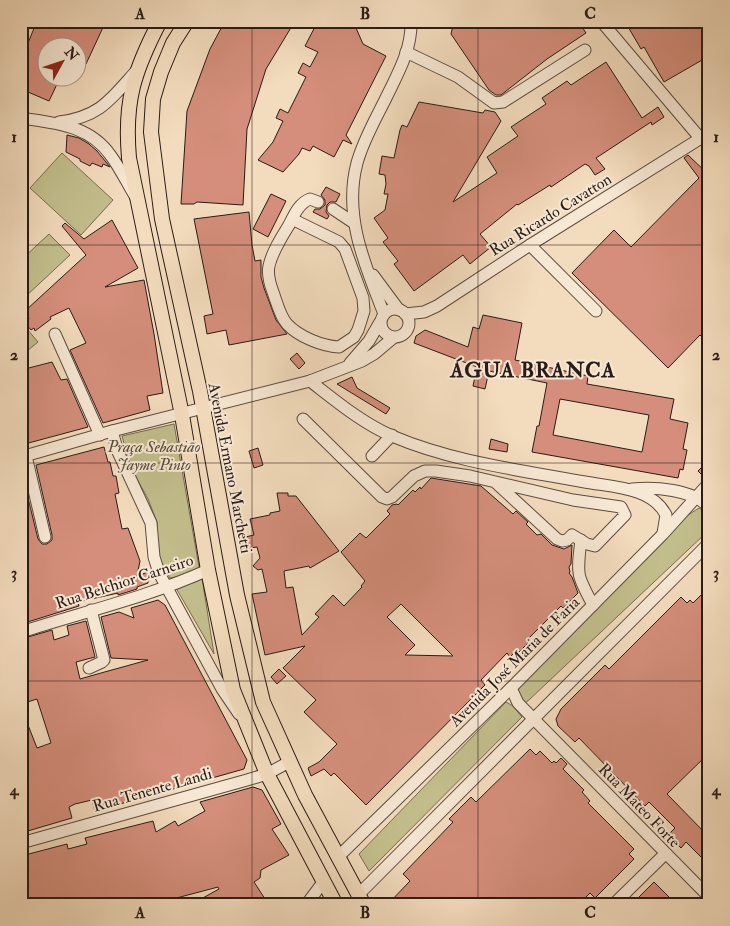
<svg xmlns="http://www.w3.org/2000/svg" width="730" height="926" font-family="'IM FELL Double Pica',serif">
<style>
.green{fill:#c2be8c;stroke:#766c51}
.building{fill:#d48e7b;stroke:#291b16;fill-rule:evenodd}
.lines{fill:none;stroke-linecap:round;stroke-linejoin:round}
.minor-casing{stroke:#5c4b40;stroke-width:13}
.major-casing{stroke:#291b16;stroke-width:16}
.minor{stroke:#f7e8d4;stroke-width:11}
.major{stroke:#f3dcbd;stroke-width:14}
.grid{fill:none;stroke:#291b16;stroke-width:1;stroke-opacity:0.55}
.labels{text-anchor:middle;stroke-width:4;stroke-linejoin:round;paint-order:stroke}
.street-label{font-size:16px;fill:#291b16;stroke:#f7e8d4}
.park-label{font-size:16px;font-style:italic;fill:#574c39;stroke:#f7e8d4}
.district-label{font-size:21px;font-weight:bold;letter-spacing:1px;fill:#291b16;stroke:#f7e8d4}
.neatline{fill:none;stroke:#291b16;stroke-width:2}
.grid-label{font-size:16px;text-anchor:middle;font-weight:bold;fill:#291b16}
</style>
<rect width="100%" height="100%" fill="#f3dcbd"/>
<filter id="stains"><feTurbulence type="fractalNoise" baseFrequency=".004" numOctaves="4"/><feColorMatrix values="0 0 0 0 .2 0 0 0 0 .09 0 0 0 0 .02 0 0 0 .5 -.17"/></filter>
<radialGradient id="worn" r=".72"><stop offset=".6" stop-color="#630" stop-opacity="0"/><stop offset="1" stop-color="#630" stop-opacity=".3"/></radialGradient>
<g class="green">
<polygon points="62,153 113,200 81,235 30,188"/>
<polygon points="49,234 70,255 25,297 21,293 21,260"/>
<polygon points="21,322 38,342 21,356"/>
<polygon points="174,424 199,567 191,574 170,578 158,556 157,522 148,499 131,468 122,436"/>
<path d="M699,508C708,513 711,522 707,532L530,699L524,704L517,694L518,686L688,515Z"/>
<polygon points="202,578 214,654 176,588"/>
<polygon points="506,702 513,706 522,717 369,871 359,854"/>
</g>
<g class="building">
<polygon points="37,21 106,21 86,64 78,60 78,48 48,48 48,78 60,78 49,101 21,89 21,60"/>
<polygon points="225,21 295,21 266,69 247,129 243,205 197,202 194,204 181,204 187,111 210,49"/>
<polygon points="318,21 353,21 363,44 386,56 346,135 352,144 343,140 334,157 313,146 310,151 302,148 299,154 283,172 258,160 273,142 283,121 276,118 280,109 288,113 306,77 298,73 303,63 310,67 318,52 305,46"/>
<polygon points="454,21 578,21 586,33 547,59 501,95 496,95 489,90 451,34"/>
<polygon points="634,21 709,21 709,56 664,82 644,47 641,49 627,25"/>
<polygon points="606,62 642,118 658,107 664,117 652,125 651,122 596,158 605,169 595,175 589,166 585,164 551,187 550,185 518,205 517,204 480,234 491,247 476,259 470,264 463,255 414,291 394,264 398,261 383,242 388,238 374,218 385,210 388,194 384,194 386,184 385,175 379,174 382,156 394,158 400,130 402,125 407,127 419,102 483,113 485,110 495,112 501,121 453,202 497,173 487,157 518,136 511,127 546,104 542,98 567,81 571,85"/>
<polygon points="67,135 79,138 89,144 97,151 110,167 103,164 102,167 92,163 90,166 80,161 80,159 66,152"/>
<polygon points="688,155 709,175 709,332 703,338 700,335 668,368 572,273 614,230 631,247 699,178 684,158"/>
<polygon points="326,187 340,194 336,202 330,202 327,205 326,212 329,216 327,219 313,212 315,209 320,209 325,205 325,200 321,195"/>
<polygon points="271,194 286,201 268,237 253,229"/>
<polygon points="249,212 252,245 255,261 261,260 261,277 264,288 276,320 287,334 229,345 226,330 207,334 204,316 213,314 194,219"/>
<polygon points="112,220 138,268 105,287 144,280 154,334 163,393 147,396 150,410 103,423 70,350 86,343 69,308 50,317 51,319 35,331 34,328 31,330 25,323 29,319 25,311 86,255 62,226 65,223 84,239"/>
<path d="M483,315L522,323L515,360L588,376L587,384L674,399L670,419L688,423L683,449L687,450L683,470L680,469L678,478L532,452L537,426H539L547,383L489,371L485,389L473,386L477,367L414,343L416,336L425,330L468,347L473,327L479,329ZM560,399L649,415L642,452L553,435Z"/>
<polygon points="297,353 305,363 299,369 290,359"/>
<polygon points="52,362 61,380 67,379 88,427 21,445 21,370"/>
<polygon points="352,377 357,388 390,408 386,414 337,384"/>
<polygon points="491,439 508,444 507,452 489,449"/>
<polygon points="104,447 108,462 110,462 113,476 116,476 119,493 115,494 122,529 128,528 140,561 137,576 148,572 148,583 137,587 137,589 118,595 118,593 78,602 79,606 21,624 21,469 38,539 42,544 47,544 52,540 52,535 36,465"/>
<polygon points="258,448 263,465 254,468 249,451"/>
<polygon points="709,460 709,473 704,477 698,471"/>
<path d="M431,478L481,486L513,514L516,511L528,522L526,524L537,535L541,534L552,545L564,549L572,545L571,564L569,567L570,572L569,573L572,577L578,593L563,608L561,606L526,641L528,643L517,654L515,652L510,657L507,653L481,680L485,685L366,805L334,773L331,776L324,769L311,776L308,768L319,762L337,744L304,712L316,700L283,668L305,646L265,655L252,594L267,592L262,569L258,570L253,566L260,558L257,547L243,549L241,538L254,535L250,519L270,515V513L280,511L277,493H288V496H296L339,551L310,568L309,566L284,571L286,588L293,587L302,635L319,617L315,614L333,595L344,606L362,587L361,586L365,581L341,552L360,533L366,538L390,514L387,511L392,505L397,504L398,505L413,490L415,492L420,487L421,489ZM401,604L453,656L405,655L415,645L387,617Z"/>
<polygon points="709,587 709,753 667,794 709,837 709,865 686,842 681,848 668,835 675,828 649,802 645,806 579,738 575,742 558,726 556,719 561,709 605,665 609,669 681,597 687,603 690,600 693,603"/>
<polygon points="158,600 165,605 247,760 244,769 95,811 92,800 75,804 69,807 72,818 21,833 21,727 28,725 37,748 51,743 37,699 21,704 21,639 52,630 54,640 69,635 67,626 86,621 95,657 76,662 80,679 101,673 148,660 111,658 101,617 119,612 134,618 131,608"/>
<polygon points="279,669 286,676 277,684 271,677"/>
<polygon points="530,749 536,755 540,751 552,763 554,761 556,763 561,758 567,764 563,769 584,790 582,792 590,801 588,803 634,849 629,854 634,859 595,898 590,893 578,905 387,905 410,881 403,874 453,822 449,819 471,797 476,802"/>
<polygon points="253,787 262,790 281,824 272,829 289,855 261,870 260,878 254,882 269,905 190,905 219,889 218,887 150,905 21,905 21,856 67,844 68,849 87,844 85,838 153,821 156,832 175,821 178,826 205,811 200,802"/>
<polygon points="654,882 677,905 631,905"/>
</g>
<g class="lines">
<g class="minor-casing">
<g id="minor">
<polyline points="601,21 700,138"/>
<polyline points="406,52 458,77 494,103 503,102 585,50"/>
<path d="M21,118C55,123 90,125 111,156C120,168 127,183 135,196"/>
<path d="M59,122C100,117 111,99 137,70"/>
<polyline points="333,209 354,223"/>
<path d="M292,219L339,242L345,249L363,298L364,311L358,330L354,337L339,347C322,346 299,337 287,324C280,316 277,303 273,292C270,284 267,275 269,266C272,252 281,238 289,225C294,215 299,203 310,199L318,202"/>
<polyline points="530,245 596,311"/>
<polyline points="373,275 399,310"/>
<circle cx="395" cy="323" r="14"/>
<path d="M384,314C365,265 343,216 357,163C363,141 375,120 385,100C397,75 412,50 411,21"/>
<polyline points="405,314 424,312 437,306 530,245 709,133"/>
<polyline points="55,334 100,435"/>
<polyline points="350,363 369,341 380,322"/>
<path d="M310,381C336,401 362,423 392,436C453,462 520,470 585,482C612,487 652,487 666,515L663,533"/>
<polyline points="303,419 382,497 387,499 392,497 414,476 425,471 436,471 470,476 573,500 621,507 625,515 595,546 587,544 572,535 567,540 562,541 557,539 495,482"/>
<polyline points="112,431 118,452 151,523 154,557 159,573 222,689 239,714"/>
<polyline points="26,456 45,537"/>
<polyline points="372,456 392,435"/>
<polyline points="21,457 112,431 310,381 362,361 374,354 393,338"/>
<path d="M632,489C655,487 692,489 709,507"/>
<path d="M581,540C577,574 576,574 593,605"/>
<path d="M21,632C83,612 148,597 208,570"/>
<polyline points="89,668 102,662 104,660 91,610"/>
<polyline points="511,688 518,703 709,897"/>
<polyline points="21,843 247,780 267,774 289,762"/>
<polyline points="338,857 511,688 663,534 709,483"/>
<polyline points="359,894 709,543"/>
<polyline points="306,905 324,881"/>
<polyline points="613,905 665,854"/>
</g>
</g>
<g class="major-casing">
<g id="major">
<path d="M160,21C134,71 124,101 129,158L182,415L208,570L233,690L267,774L336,905"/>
<polyline points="187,21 173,43 161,72 153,99 151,132 162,219 200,391 237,595 263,702 305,795 364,905"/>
</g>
</g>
<use href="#minor" class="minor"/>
<use href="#major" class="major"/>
</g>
<path class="grid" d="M252,21V905M478,21V905M21,245H709M21,463H709M21,681H709"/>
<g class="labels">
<g class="street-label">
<text transform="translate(550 214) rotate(-32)" y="6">Rua Ricardo Cavatton</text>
<text transform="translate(231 468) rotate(79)" y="6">Avenida Ermano Marchetti</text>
<text transform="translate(124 581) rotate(-18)" y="6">Rua Belchior Carneiro</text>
<text transform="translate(514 661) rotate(-45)" y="6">Avenida José Maria de Faria</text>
<text transform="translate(152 789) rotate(-16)" y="6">Rua Tenente Landi</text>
<text transform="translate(640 805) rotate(46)" y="6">Rua Mateo Forte</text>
</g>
<g class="park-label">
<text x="154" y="452">Praça Sebastião<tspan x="154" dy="18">Jayme Pinto</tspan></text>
</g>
<g class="district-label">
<text x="533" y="377">ÁGUA BRANCA</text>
</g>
</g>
<rect width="730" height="926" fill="none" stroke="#f3dcbd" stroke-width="55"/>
<g transform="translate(62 62) rotate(50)"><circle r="24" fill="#f7e8d4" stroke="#a59688"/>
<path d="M0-4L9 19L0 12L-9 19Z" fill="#8f2418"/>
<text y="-8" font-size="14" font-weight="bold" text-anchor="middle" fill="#291b16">N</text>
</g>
<rect x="28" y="28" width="674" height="870" class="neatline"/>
<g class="grid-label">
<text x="140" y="19">A</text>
<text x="365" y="19">B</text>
<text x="590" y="19">C</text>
<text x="14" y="142">1</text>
<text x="716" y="142">1</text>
<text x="14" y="360">2</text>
<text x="716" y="360">2</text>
<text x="14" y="578">3</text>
<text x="716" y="578">3</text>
<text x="14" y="795">4</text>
<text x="716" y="795">4</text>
<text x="140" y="918">A</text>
<text x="365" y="918">B</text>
<text x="590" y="918">C</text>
</g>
<rect width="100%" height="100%" filter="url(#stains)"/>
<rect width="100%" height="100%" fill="url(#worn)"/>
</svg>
